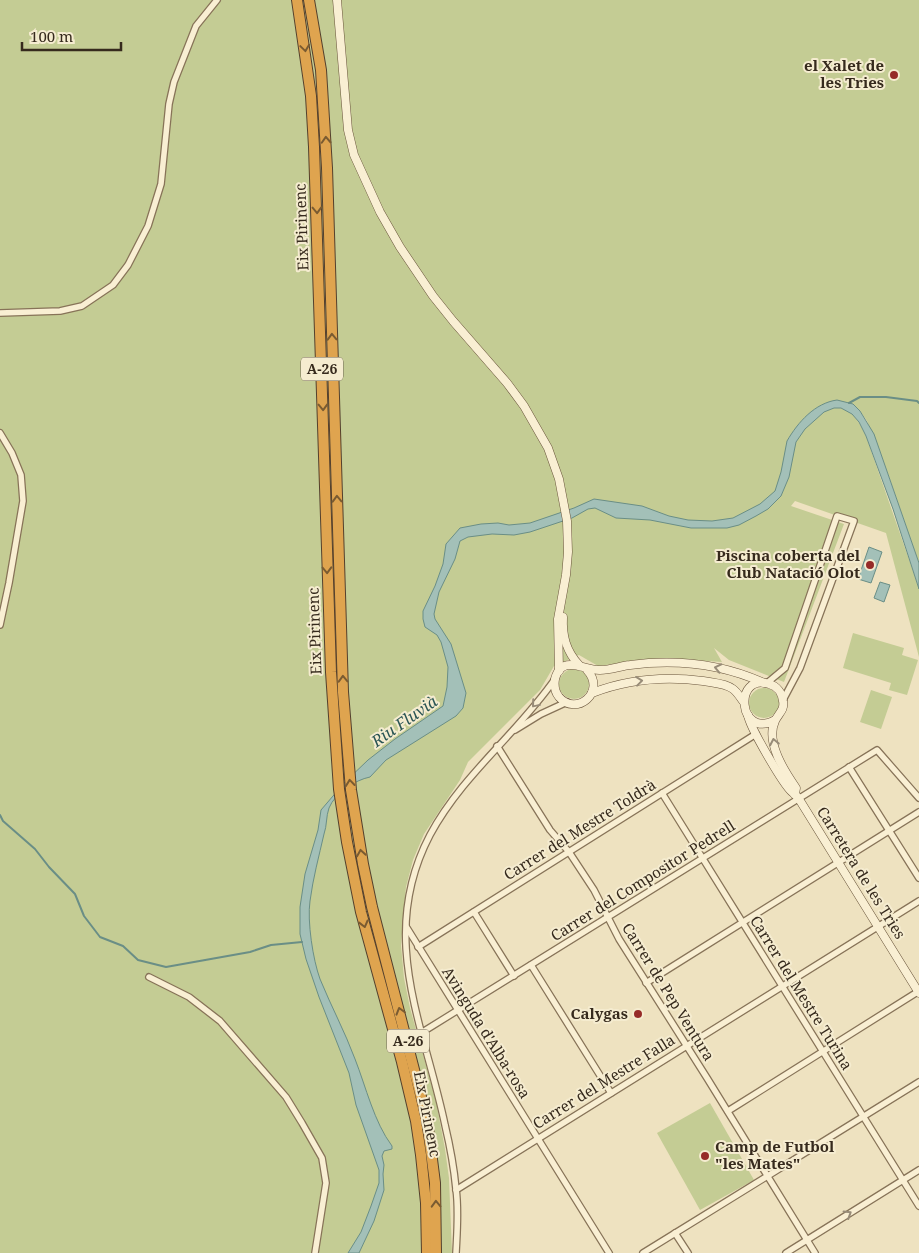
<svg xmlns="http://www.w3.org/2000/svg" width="919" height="1253" font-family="'Noto Serif',serif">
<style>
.green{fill:#c4cc94}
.water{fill:#a3c0b8;stroke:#6a8e86}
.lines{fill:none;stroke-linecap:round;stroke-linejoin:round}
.stream{stroke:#6a8e86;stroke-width:2}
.street-casing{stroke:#877358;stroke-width:8}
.secondary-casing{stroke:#69543b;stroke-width:9}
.highway-casing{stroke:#54402d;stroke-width:12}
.street{stroke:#f9efd3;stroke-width:5.5}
.secondary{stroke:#f9efd3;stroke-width:8}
.highway{stroke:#dfa44f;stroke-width:10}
.oneway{stroke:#7a5b31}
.oneway2{stroke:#988c78}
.poi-dot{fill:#962b28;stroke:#f5ecd0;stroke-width:2}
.labels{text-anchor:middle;stroke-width:4;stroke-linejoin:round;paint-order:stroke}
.shield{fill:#f5ecd0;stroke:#6f6453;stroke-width:1}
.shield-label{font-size:14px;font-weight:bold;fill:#362a1d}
.poi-label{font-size:15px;font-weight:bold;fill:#362a1d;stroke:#f5ecd0;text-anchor:end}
.street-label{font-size:15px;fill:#362a1d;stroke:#f5ecd0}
.water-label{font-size:16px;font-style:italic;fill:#2c5655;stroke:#f5ecd0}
</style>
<rect width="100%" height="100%" fill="#eee2c0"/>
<g class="green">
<path d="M0,0H919V563L888,474L867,421L860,411L841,408C855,412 860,424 866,436L912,568L919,589V657L886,533L795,501L791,506L844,524L784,682L729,660L714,648L722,662L661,658L598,666L579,655L554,666L540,690L468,762L460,780L424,834L413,860L406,887L401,945L404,978L410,1008L436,1101L445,1149L449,1178L452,1253H0Z"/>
<polygon points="853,633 904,648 902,655 918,660 907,695 889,690 891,683 843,668"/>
<circle cx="574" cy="684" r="15"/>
<circle cx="764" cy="703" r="15"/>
<polygon points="871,690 892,697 881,729 860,722"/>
<polygon points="710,1103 754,1180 700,1210 657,1133"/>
</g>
<g class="water">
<path d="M837,400L853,404L860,411L874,434L919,563V589L893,509L866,436L859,422L852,414L841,408H834L824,412L805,429L796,442L789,477L781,496L768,509L756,516L739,525L727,528H691L650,520L616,518L595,508L588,509L572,518L530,532L514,535L492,534L468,537L460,541L455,559L439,592L434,614L435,619L451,644L466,693L463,708L456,716L386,760L370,777C355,780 335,793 329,808C326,816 327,826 324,834C319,856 313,878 310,901C307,921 313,960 320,979C331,1006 345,1032 355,1059C366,1087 374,1122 392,1146V1149L384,1151L382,1156L384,1165L383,1174L384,1190L374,1221L359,1253H348L361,1232L371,1206L379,1183V1170L356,1105L349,1073L319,997L306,959L300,934V907L305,874L318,830L321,810L345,782L368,760L395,739L443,706L447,687L448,667L441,642L437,635L425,627L423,619V611L435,586L443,564L446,544L460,528L481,524L498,523L509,525L530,523L574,508L594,499L642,506L669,516L688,520L712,521L733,518L760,504L775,491L781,472L787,441C798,422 815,403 837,400Z"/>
<polygon points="869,547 882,552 871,583 858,579"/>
<polygon points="880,582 890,585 884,602 874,598"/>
</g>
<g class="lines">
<g class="stream">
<polyline points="849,403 860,397 886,397 917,401 919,403"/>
<polyline points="0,815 3,821 35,849 49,867 75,894 84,916 100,937 123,946 138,960 166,967 250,952 271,945 302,942"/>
</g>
<g class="street-casing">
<g id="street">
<polyline points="0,313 60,311 82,306 113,285 128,265 148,226 161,184 169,104 174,82 196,26 217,0"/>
<polyline points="0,433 12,453 21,475 23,501 9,583 0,625"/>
<polyline points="767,683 785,668 837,516 854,521 800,668 783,700"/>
<polyline points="515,730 541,714 567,702"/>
<polyline points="497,746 550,830 569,852 594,890 619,939 707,1078 815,1253"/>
<polyline points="849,767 919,878"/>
<polyline points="662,793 919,1206"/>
<polyline points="474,912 514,976"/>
<polyline points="407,928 609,1253"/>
<polyline points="418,947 756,734"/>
<polyline points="531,965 611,1093"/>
<polyline points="149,977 189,997 220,1021 286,1097 302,1123 322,1158 326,1183 315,1253"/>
<polyline points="646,983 919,812"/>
<polyline points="421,1033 877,750 919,798"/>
<polyline points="728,1111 919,991"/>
<polyline points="819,1144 919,1082"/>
<polyline points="456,1190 919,901"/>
<polyline points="675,1233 688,1253"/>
<path d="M456,1253C457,1232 459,1210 456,1189C454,1168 450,1146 445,1125C424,1025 377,936 430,835C463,774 516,735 555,679"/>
<polyline points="643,1253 816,1146"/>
<polyline points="786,1253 919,1170"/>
</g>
</g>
<g class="secondary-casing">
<g id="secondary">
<polyline points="337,0 348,130 354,155 380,212 400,247 433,296 453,321 507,383 524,406 548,448 559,479 567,521 568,552 566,575 558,619 559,671"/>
<path d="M563,617C562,636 566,651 579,665"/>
<path d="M587,670C607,692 576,717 559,697C555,692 554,685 555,679C562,653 585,671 600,670C611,670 620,666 630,665C676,659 722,664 764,683"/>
<path d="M592,693C628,679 666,676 703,681C713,683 725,683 733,689C737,692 740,697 743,701"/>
<path d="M748,715C749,726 782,782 791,791C794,794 796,795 799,799L919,993"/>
<path d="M775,720C738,740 733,672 769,684C777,686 782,693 783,701C785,710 778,714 775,721C765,742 785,772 796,788L795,794"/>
</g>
</g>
<g class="highway-casing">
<g id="highway">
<polyline points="297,0 311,96 314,147 331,672 339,789 347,842 361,912 402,1062 416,1121 421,1155 426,1203 427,1253"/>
<polyline points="309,0 321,70 327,168 343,692 351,790 363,864 372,907 427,1120 435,1183 436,1253"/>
</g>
</g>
<use href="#street" class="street"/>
<use href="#secondary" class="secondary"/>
<use href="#highway" class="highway"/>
</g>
<defs><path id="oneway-chevron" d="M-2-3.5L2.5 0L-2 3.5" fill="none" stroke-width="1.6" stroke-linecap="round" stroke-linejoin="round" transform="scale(1.25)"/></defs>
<g class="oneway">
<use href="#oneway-chevron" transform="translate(305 48) rotate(82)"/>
<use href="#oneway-chevron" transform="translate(326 140) rotate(-93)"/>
<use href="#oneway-chevron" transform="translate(317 210) rotate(88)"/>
<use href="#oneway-chevron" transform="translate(332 337) rotate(-92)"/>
<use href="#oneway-chevron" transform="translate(323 407) rotate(88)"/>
<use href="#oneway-chevron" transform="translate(337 499) rotate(-92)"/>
<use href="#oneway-chevron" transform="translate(327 570) rotate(88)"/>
<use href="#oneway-chevron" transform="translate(343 679) rotate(-92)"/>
<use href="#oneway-chevron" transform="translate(350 783) rotate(-96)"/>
<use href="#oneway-chevron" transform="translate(361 853) rotate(-99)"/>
<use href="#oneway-chevron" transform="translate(364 924) rotate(76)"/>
<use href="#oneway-chevron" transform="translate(400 1011) rotate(-106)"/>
<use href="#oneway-chevron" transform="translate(436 1204) rotate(-92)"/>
</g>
<g class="oneway2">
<use href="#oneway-chevron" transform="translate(718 668) rotate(-168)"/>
<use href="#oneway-chevron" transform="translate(639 681) rotate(-7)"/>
<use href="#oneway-chevron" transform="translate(535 704) rotate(130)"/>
<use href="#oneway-chevron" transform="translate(774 742) rotate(-101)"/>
<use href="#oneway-chevron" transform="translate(848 1214) rotate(-32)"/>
</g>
<g class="poi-dot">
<circle cx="894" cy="75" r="5"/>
<circle cx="870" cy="565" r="5"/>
<circle cx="638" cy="1014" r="5"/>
<circle cx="705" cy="1156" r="5"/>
</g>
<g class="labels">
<g class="shield">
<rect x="301" y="357.5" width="42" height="23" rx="4"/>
<rect x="387" y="1029.5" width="42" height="23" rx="4"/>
</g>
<g class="shield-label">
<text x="322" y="374">A-26</text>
<text x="408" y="1046">A-26</text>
</g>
<g class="poi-label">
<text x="884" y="71">el Xalet de<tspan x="884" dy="17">les Tries</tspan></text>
<text x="860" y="561">Piscina coberta del<tspan x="860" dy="17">Club Natació Olot</tspan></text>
<text x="628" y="1019">Calygas</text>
<text x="715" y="1152" text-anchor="start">Camp de Futbol<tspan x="715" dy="17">"les Mates"</tspan></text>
</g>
<g class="street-label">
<text transform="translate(302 227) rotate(-92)" y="5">Eix Pirinenc</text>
<text transform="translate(315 631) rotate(-92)" y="5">Eix Pirinenc</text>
<text transform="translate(580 830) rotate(-32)" y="5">Carrer del Mestre Toldrà</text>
<text transform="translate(861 873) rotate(58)" y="5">Carretera de les Tries</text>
<text transform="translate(643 881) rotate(-32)" y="5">Carrer del Compositor Pedrell</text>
<text transform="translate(668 992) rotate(58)" y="5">Carrer de Pep Ventura</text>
<text transform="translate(801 993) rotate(58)" y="5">Carrer del Mestre Turina</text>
<text transform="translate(486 1033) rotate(58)" y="5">Avinguda d'Alba-rosa</text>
<text transform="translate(604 1082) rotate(-32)" y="5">Carrer del Mestre Falla</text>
<text transform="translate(427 1114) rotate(79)" y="5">Eix Pirinenc</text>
</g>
<g class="water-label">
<text transform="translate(404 721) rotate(-35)" y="6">Riu Fluvià</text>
</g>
</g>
<path d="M22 42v8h99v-8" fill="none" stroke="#362a1d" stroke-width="2.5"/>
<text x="30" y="42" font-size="15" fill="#362a1d" stroke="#f5ecd0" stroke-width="4" paint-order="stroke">100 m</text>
</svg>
